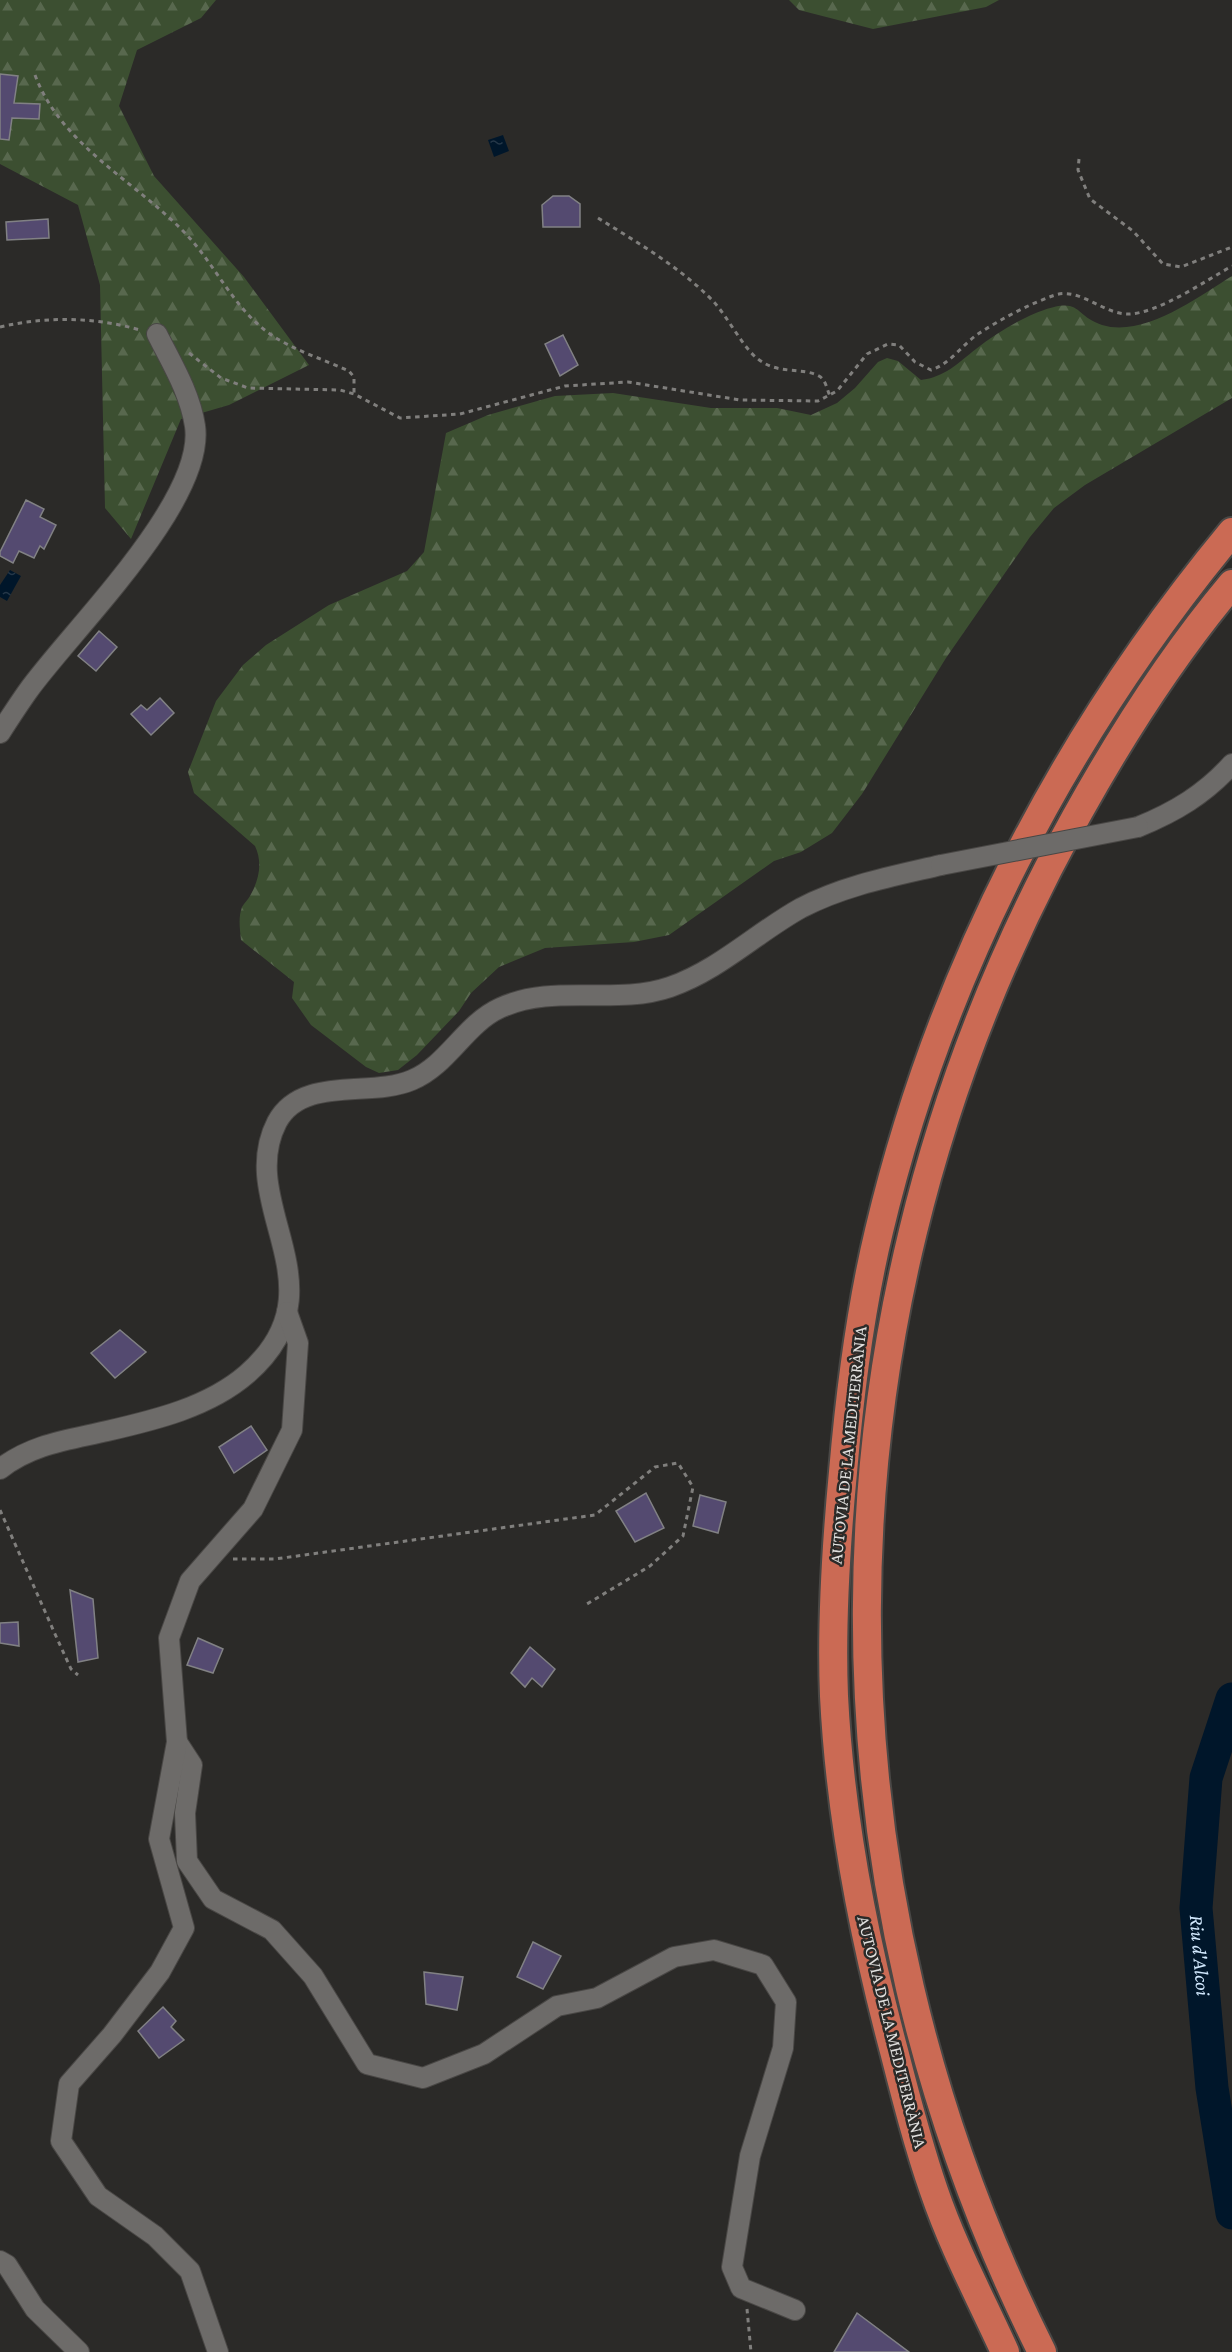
<svg xmlns="http://www.w3.org/2000/svg" width="1232" height="2352" font-family="'Crimson Pro',serif">
<style>
.forest{fill:url(#forest-firs)}
.water{fill:url(#water-ripples)}
.lines{fill:none;stroke-linecap:round;stroke-linejoin:round}
.river{stroke:#00162a;stroke-width:33}
.building{fill:#544a70;stroke:#818184;stroke-width:1.5}
.minor-casing{stroke:#494745;stroke-width:22}
.highway-casing{stroke:#494745;stroke-width:32}
.path{stroke:#807f7d;stroke-width:3;stroke-dasharray:4.5 4.5;stroke-linecap:butt}
.minor{stroke:#6d6b69;stroke-width:20}
.highway{stroke:#cb6a54;stroke-width:28}
.minor-bridge-casing{stroke:#494745;stroke-width:22;stroke-linecap:butt}
.minor-bridge{stroke:#6d6b69;stroke-width:20}
.labels{text-anchor:middle;stroke-width:5;stroke-linejoin:round;paint-order:stroke}
.street-label{font-size:18px;fill:#e0dfdd;stroke:#2b2a28}
.water-label{font-size:20px;font-style:italic;fill:#d1e8fd;stroke:#2b2a28}
</style>
<defs>
<pattern id="forest-firs" width="22" height="20" patternUnits="userSpaceOnUse" patternTransform="scale(1.5)"><rect width="22" height="20" fill="#3c4f31"/><path d="M5 1l3.5 6h-7zM16 11l3.5 6h-7z" fill="#58684e"/></pattern>
<pattern id="water-ripples" width="26" height="14" patternUnits="userSpaceOnUse" patternTransform="scale(1.5)"><rect width="26" height="14" fill="#00162a"/><path d="M2 4q2-2 4 0t4 0M15 11q2-2 4 0t4 0" fill="none" stroke="#253748"/></pattern>
</defs>
<rect width="100%" height="100%" fill="#2b2a28"/>
<g class="forest">
<polygon points="0,0 216,0 201,18 137,50 119,106 154,176 244,277 309,365 229,405 181,419 131,539 105,508 100,285 78,205 0,164"/>
<polygon points="789,0 999,0 986,7 873,29 799,10"/>
<path d="M1232,276V398L1085,485L1054,508L1030,537L946,658L862,794L832,833L801,852L774,861L669,935L634,942L545,948L499,967L471,993L459,1011L417,1055L398,1070L379,1073L366,1067L311,1025L292,998L294,982L241,940C240,929 238,918 242,907C244,903 248,900 250,896C259,880 263,863 255,846L194,793L188,772L216,701L243,665L266,645L329,605L407,571L424,552L446,433L488,415L555,396L613,393L711,408H777L811,415L837,403L855,388L878,362L887,358L898,361L921,380C945,377 958,363 976,349C996,333 1021,318 1044,310C1082,297 1074,316 1102,325C1144,338 1198,297 1232,276Z"/>
</g>
<g class="water">
<polygon points="503,135 509,151 494,157 488,140"/>
<polygon points="10,570 21,576 7,601 0,597 0,585"/>
</g>
<g class="lines">
<path class="river" id="s1" d="M1232,1699L1206,1778L1196,1908L1212,2088L1232,2213"/>
</g>
<g class="building">
<polygon points="0,74 18,76 14,103 40,104 39,119 12,118 9,140 0,139"/>
<polygon points="553,196 569,196 580,204 580,227 543,227 542,205"/>
<polygon points="48,219 49,238 7,240 6,222"/>
<polygon points="563,335 578,365 560,376 545,344"/>
<polygon points="26,500 44,509 40,517 56,525 44,549 40,546 34,558 19,551 13,563 0,556 0,552"/>
<polygon points="99,631 117,647 96,671 78,656"/>
<polygon points="160,698 174,713 151,735 131,714 141,705 147,710"/>
<polygon points="120,1330 146,1352 115,1378 91,1353"/>
<polygon points="251,1426 267,1450 234,1473 219,1447"/>
<polygon points="646,1493 664,1528 635,1542 616,1511"/>
<polygon points="700,1495 726,1502 718,1533 693,1526"/>
<polygon points="70,1590 93,1599 98,1658 78,1662"/>
<polygon points="18,1622 19,1646 0,1643 0,1623"/>
<polygon points="198,1638 223,1649 213,1673 187,1665"/>
<polygon points="530,1647 555,1669 542,1687 532,1678 525,1687 511,1673"/>
<polygon points="533,1942 561,1956 543,1989 517,1977"/>
<polygon points="424,1972 463,1977 457,2010 426,2004"/>
<polygon points="163,2007 176,2021 171,2027 184,2040 159,2058 138,2031"/>
<polygon points="857,2313 909,2352 834,2352"/>
</g>
<g class="lines">
<g class="minor-casing">
<g id="minor">
<path d="M0,733C9,719 18,705 28,691C70,632 206,501 195,426C190,393 172,364 157,334"/>
<path d="M1138,827C1175,812 1205,794 1232,764"/>
<path d="M0,1469C32,1444 68,1440 107,1431C155,1420 209,1407 247,1374C346,1288 234,1205 277,1122C302,1075 371,1098 412,1080C448,1065 465,1024 500,1008C554,983 615,1006 670,987C719,970 756,933 801,908C845,885 894,876 941,865"/>
<polyline points="177,1742 192,1765 185,1813 187,1861 213,1899 272,1930 313,1976 367,2064 423,2078 484,2054 557,2006 597,1998 674,1957 714,1950 763,1965 786,2002 783,2048 750,2156 732,2267 741,2288 795,2310"/>
<polyline points="0,2261 7,2265 35,2309 79,2352"/>
<polyline points="218,2352 190,2271 155,2236 98,2196 61,2141 69,2084 112,2035 160,1972 184,1928 159,1839 177,1742 169,1638 190,1581 253,1509 292,1430 298,1343 287,1312"/>
</g>
</g>
<g class="highway-casing">
<g id="highway">
<path d="M1005,2352C981,2299 953,2247 934,2191C918,2145 906,2098 894,2051C863,1935 840,1816 834,1696C831,1621 836,1546 843,1472C850,1391 860,1310 879,1231C940,974 1064,735 1232,532"/>
<path d="M1042,2352C807,1883 808,1337 1048,869C1100,769 1159,671 1232,584"/>
</g>
</g>
<g class="path">
<path d="M35,75C61,145 135,181 185,233C214,263 232,305 266,331C289,349 323,359 349,371L354,377V394"/>
<polyline points="1079,159 1078,170 1090,199 1133,231 1163,264 1181,267 1232,247"/>
<path d="M598,218C638,243 680,267 713,301C728,317 743,348 758,359C778,375 802,367 819,376C826,380 827,390 830,396"/>
<path d="M0,327C47,316 95,317 140,330"/>
<path d="M189,353L221,378L248,388L340,390L354,394L400,418L460,414L565,386L628,382L740,400L818,401L837,391L867,354L888,344L899,345L915,362L931,370C950,364 962,345 978,334C1001,319 1029,304 1055,295C1080,287 1104,315 1129,314C1159,313 1205,281 1232,266"/>
<polyline points="0,1510 55,1634 71,1669 78,1675"/>
<polyline points="233,1559 275,1559 595,1515 655,1467 678,1463 693,1487 683,1536 650,1566 587,1604"/>
<polyline points="747,2309 751,2352"/>
</g>
<use href="#minor" class="minor"/>
<use href="#highway" class="highway"/>
<g class="minor-bridge-casing">
<polyline id="minor-bridge" points="941,865 1138,827"/>
</g>
<use href="#minor-bridge" class="minor-bridge"/>
</g>
<g class="labels">
<g class="street-label">
<text transform="translate(848 1445) rotate(-84)" y="6">AUTOVIA DE LA MEDITERRÀNIA</text>
<text transform="translate(892 2032) rotate(76)" y="6">AUTOVIA DE LA MEDITERRÀNIA</text>
</g>
<g class="water-label">
<text dy="7" stroke="none"><textPath href="#s1" startOffset="261">Riu d'Alcoi</textPath></text>
</g>
</g>
</svg>
